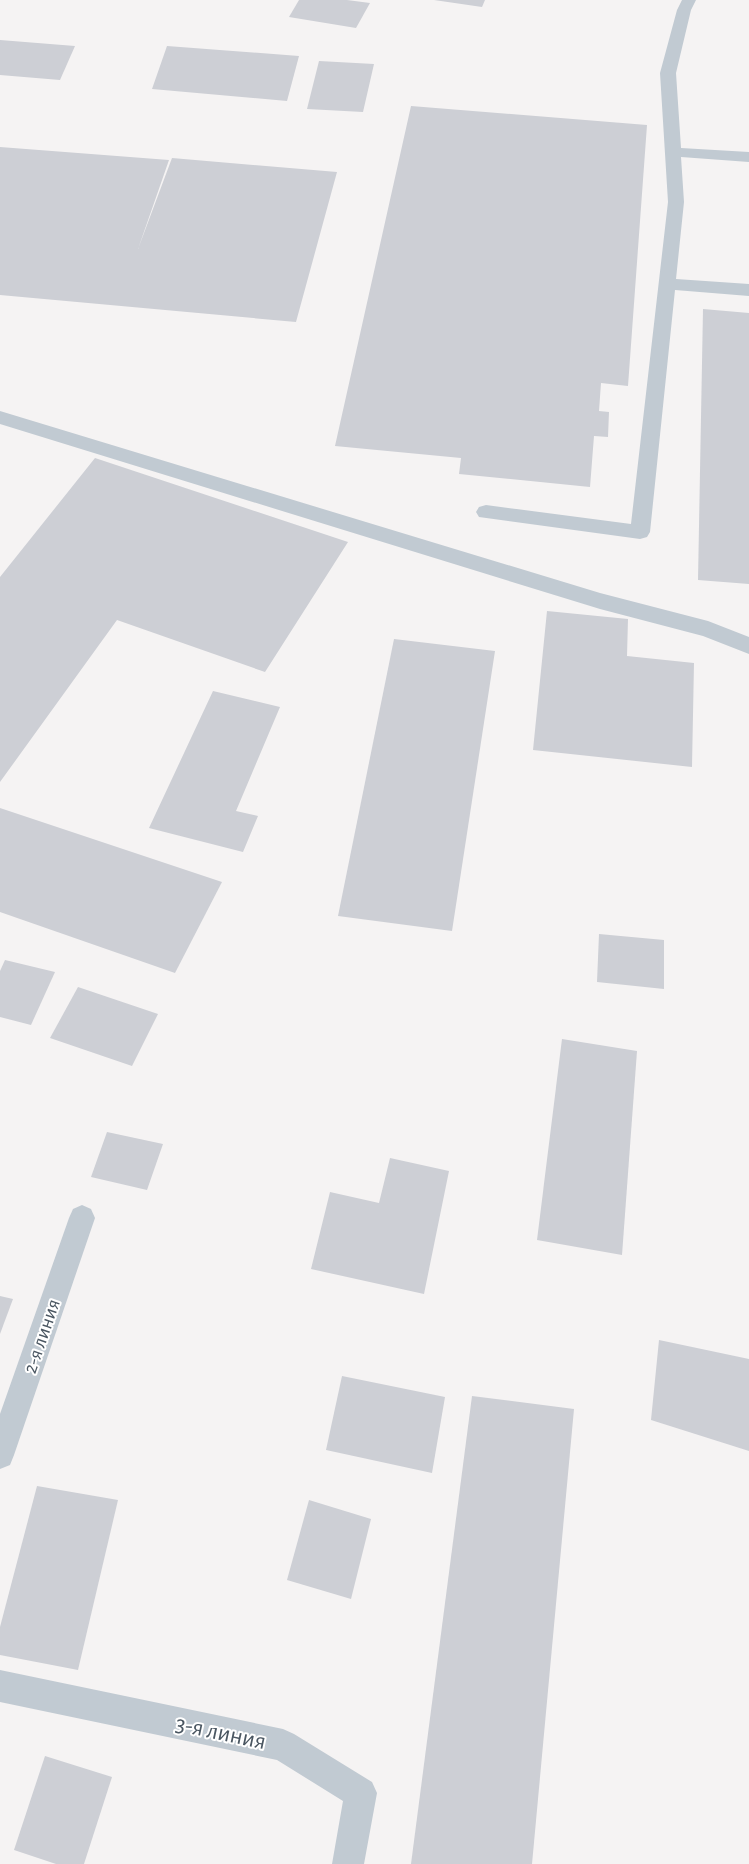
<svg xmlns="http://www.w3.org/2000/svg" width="749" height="1864" font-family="'Alegreya Sans',sans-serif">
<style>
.building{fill:#cdcfd5}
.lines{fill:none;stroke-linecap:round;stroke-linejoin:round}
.lane{fill:#c1cad2;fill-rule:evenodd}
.labels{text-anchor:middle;stroke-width:4;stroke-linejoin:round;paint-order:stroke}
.street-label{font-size:20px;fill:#4a5661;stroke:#fff}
.near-street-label{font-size:24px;fill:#4a5661;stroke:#fff}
</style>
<rect width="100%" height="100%" fill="#f5f3f3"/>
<g class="building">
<polygon points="299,0 347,0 370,3 356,28 289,17"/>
<polygon points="434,0 485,0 482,7"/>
<polygon points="0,40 75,46 60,80 0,75"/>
<polygon points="167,46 299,56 287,101 152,89"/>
<polygon points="319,61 374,64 363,112 307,109"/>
<polygon points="411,106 647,125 628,386 601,383 599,411 609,412 608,437 594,436 590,487 459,474 461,458 335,446"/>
<polygon points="0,147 169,160 138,249 172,158 337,172 296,322 0,295"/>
<polygon points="703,309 749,313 749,584 698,580"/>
<polygon points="95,458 348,542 265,672 117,620 0,782 0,577"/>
<polygon points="547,611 628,619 627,656 694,663 692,767 533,750"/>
<polygon points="394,639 495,651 452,931 338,916"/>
<polygon points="213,691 280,707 236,811 258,816 243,852 149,828"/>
<polygon points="0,808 222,882 175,973 0,912"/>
<polygon points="599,934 664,940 664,989 597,982"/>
<polygon points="5,960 55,972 31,1025 0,1017 0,971"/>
<polygon points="78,987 158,1014 132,1066 50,1038"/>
<polygon points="562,1039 637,1051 622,1255 537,1240"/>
<polygon points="107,1132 163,1144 147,1190 91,1177"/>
<polygon points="390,1158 449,1171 424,1294 311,1269 330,1192 379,1203"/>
<polygon points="0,1296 13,1299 0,1334"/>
<polygon points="659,1340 749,1359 749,1451 651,1420"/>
<polygon points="342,1376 445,1397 432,1473 326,1450"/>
<polygon points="472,1396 574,1409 532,1864 411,1864"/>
<polygon points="37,1486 118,1500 78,1670 0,1655 0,1627"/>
<polygon points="309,1500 371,1519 351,1599 287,1580"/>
<polygon points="45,1756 112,1777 84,1864 56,1864 14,1850"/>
</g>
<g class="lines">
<g class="lane">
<polygon points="682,0 696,0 691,10 676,73 681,148 749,152 749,162 681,157 684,202 676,279 749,284 749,296 675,290 650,532 647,537 640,539 479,517 476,512 479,507 486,505 631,524 668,202 660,73 677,10"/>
<polygon points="0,411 600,593 708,621 749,637 749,654 703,636 600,609 0,424"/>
<polygon points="82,1205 91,1209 95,1218 14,1455 10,1465 0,1469 0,1414 69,1218 73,1209"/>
<polygon points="0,1670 283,1729 294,1734 372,1782 377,1793 364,1864 332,1864 343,1801 277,1760 0,1702"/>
</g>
</g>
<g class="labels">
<g class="street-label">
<text transform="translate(41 1336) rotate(-71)" y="7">2-я линия</text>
</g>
<g class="near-street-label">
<text transform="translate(221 1732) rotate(12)" y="8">3-я линия</text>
</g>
</g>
</svg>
